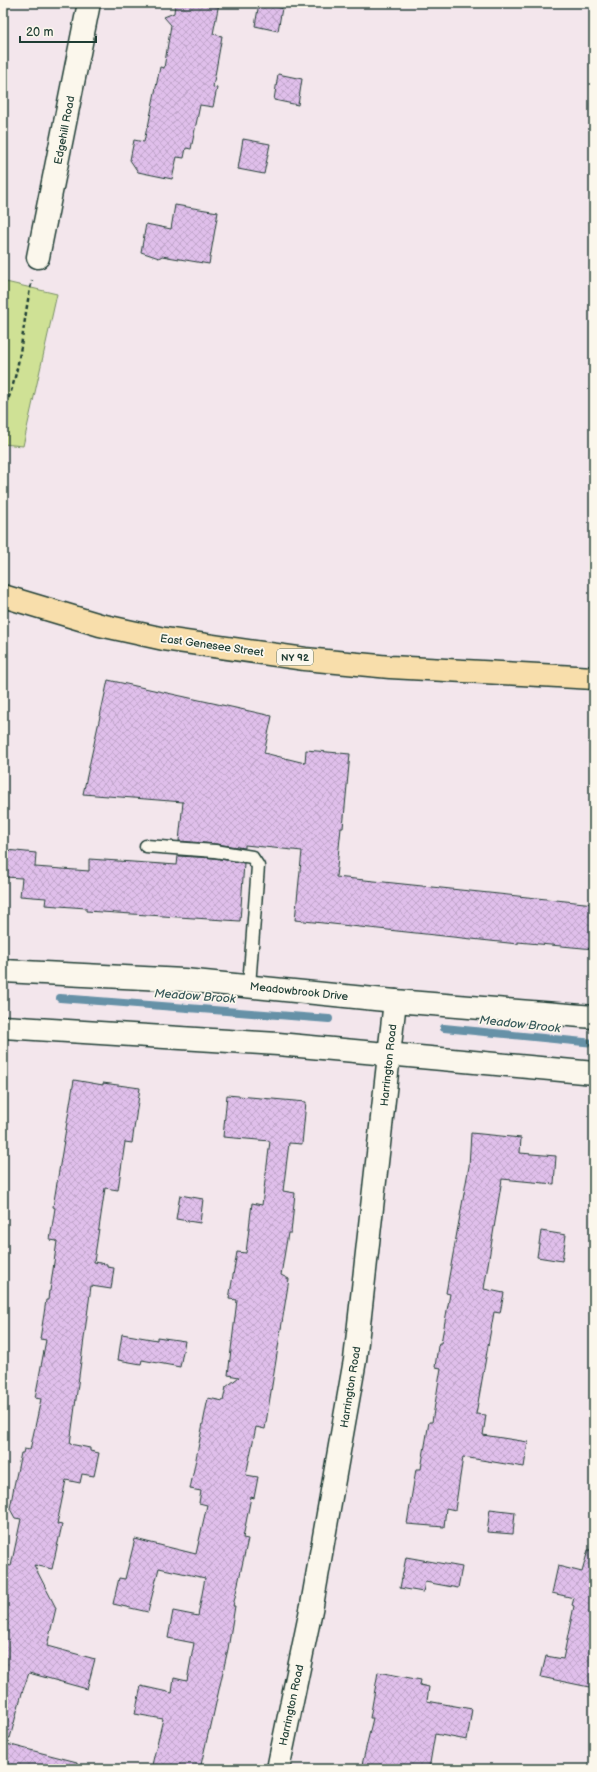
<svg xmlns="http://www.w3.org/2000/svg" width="597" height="1772" font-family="'Balsamiq Sans',sans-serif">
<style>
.park{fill:#cfe195;stroke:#778f64}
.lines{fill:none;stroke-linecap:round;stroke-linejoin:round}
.stream{stroke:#6691a7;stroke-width:8}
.building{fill:url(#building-cross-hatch);stroke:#1f3d34}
.service-casing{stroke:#1f3d34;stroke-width:15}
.minor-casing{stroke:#1f3d34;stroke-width:25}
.tertiary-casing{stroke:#1f3d34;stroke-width:25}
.primary-casing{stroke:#1f3d34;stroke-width:25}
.path{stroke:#1f3d34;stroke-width:2.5;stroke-dasharray:4 3;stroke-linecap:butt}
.service{stroke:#fbf7ec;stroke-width:12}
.minor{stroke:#fbf7ec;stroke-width:22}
.tertiary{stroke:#fbf7ec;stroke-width:22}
.primary{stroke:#f8deab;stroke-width:22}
.labels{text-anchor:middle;stroke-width:3.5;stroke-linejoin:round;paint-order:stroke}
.shield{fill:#fbf7ec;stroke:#61756b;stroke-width:1}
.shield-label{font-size:10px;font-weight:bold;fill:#1f3d34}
.street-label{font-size:11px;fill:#1f3d34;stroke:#fbf7ec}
.water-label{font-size:12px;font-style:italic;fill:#37595a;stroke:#fbf7ec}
</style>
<defs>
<pattern id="building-cross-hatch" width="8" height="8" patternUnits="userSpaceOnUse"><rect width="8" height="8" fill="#e0bfeb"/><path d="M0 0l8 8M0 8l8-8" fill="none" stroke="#c0a5ca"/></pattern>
</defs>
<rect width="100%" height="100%" fill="#f3e6ec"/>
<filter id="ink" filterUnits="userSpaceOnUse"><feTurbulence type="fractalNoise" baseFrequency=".025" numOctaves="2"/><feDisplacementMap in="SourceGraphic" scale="8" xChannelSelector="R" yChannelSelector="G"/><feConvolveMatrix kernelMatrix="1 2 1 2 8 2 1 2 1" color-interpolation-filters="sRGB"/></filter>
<g filter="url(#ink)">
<polygon class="park" points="6,282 57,294 23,446 3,444 3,297"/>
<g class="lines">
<g class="stream">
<polyline points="60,998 329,1019"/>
<polyline points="444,1028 594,1043"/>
</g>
</g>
<g class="building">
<polygon points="175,3 219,3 213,34 222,36 213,87 217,88 213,107 200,105 191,149 186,148 184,158 177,157 172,179 138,172 130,160 134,140 144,142 147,127 148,127 160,67 164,68 171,25 164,17 174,13"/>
<polygon points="259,3 282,8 278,31 255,26"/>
<polygon points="278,74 302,79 298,105 274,100"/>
<polygon points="243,139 270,144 264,174 238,169"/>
<polygon points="175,205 218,212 209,264 162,256 159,258 141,252 146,224 171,229"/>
<polygon points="108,680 272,716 264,753 305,763 306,750 350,754 343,828 341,828 336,877 594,904 594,949 518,942 518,944 295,920 302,851 245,845 245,848 216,844 179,841 183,802 83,794"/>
<polygon points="6,850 36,853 35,867 89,871 89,859 177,865 178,856 214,858 244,863 240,921 86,911 86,908 45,905 46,898 20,896 22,878 4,877"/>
<polygon points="74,1080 103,1085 103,1083 140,1088 132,1143 125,1142 118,1190 105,1188 94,1262 107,1264 107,1267 114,1268 111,1289 91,1286 70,1444 90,1448 90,1451 99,1453 94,1476 82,1474 80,1483 66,1480 57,1524 62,1525 52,1569 34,1565 56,1608 47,1646 95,1659 87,1689 29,1673 22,1693 10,1738 3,1737 3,1564 11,1566 21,1519 15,1518 10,1509 14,1486 21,1453 23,1453 24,1449 30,1450 41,1399 35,1398 46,1340 40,1339 44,1314 46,1300 48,1300 49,1291 50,1291 57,1241 50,1240 55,1208 53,1207"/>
<polygon points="227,1095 306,1102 302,1144 289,1143 283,1191 295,1193 291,1233 288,1233 281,1275 289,1279 265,1429 256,1427 246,1475 258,1477 254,1498 251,1497 243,1538 248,1539 233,1606 235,1606 228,1649 210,1730 209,1730 200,1769 151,1769 163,1719 135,1714 141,1686 172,1693 174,1678 187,1681 194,1643 168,1638 173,1611 198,1616 205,1578 159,1568 148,1612 113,1604 119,1578 125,1579 135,1539 196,1554 207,1505 199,1503 201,1491 190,1489 208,1398 223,1401 226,1387 239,1377 228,1375 237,1300 229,1299 237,1252 246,1253 252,1203 262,1205 270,1141 223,1137"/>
<polygon points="471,1133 521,1138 520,1153 556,1156 554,1184 502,1179 484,1289 504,1293 500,1313 494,1312 476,1414 486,1415 483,1435 528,1442 524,1467 463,1457 455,1510 446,1508 444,1527 407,1524 416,1469 421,1469 429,1422 432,1422 441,1368 435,1367 438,1346 439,1343 441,1343 450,1294 446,1293 469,1166"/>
<polygon points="180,1195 203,1199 200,1223 176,1219"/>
<polygon points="541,1231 566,1235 562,1261 537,1257"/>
<polygon points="122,1334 157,1340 157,1337 185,1341 180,1367 142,1360 141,1364 118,1360"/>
<polygon points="490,1509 515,1512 513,1534 487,1532"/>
<polygon points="588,1550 594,1550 594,1688 541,1677 546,1656 563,1659 574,1606 572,1605 574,1598 552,1593 558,1566 582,1572"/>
<polygon points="406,1557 462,1567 458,1588 425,1582 423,1592 400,1588"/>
<polygon points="378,1672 421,1680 420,1685 429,1687 427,1701 472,1709 467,1740 435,1734 429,1769 361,1769 373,1718 370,1718"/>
<polygon points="3,1743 77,1762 77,1769 3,1769"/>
</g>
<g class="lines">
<g class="service-casing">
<polyline id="service" points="146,846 215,851 252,857 258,866 249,986"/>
</g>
<g class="minor-casing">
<g id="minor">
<polyline points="38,257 89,3"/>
<polyline points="278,1769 312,1605 355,1360 395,1001"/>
</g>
</g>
<g class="tertiary-casing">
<g id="tertiary">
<polyline points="3,971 184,980 395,1001 594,1017"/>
<polyline points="3,1027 278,1044 594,1073"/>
</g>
</g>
<g class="primary-casing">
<polyline id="primary" points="3,596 100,625 164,639 305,659 390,667 594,678"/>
</g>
<path class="path" d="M3,411C22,373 22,322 32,280"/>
<use href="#service" class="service"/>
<use href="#minor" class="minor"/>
<use href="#tertiary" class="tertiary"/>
<use href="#primary" class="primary"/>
</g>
</g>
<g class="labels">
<rect class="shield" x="277" y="649" width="36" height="16" rx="3"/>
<g class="shield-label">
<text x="295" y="661">NY 92</text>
</g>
<g class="street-label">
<text transform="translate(64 130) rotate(-79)" y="4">Edgehill Road</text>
<text transform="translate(212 645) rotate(8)" y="4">East Genesee Street</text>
<text transform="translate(299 991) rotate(6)" y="4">Meadowbrook Drive</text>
<text transform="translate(388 1065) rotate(-84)" y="4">Harrington Road</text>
<text transform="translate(350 1387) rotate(-81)" y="4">Harrington Road</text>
<text transform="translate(291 1705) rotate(-78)" y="4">Harrington Road</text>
</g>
<g class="water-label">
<text transform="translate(195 996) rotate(4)" y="4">Meadow Brook</text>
<text transform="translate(520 1024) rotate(6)" y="4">Meadow Brook</text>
</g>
</g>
<rect width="597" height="1772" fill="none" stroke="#fbf7ec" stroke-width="16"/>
<rect x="8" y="8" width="581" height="1756" fill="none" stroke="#1f3d34" stroke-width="1.5" filter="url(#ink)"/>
<path d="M20 36v6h76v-6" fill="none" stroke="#1f3d34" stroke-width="2"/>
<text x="26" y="36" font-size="12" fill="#1f3d34" stroke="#fbf7ec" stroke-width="3" paint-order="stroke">20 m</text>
</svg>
